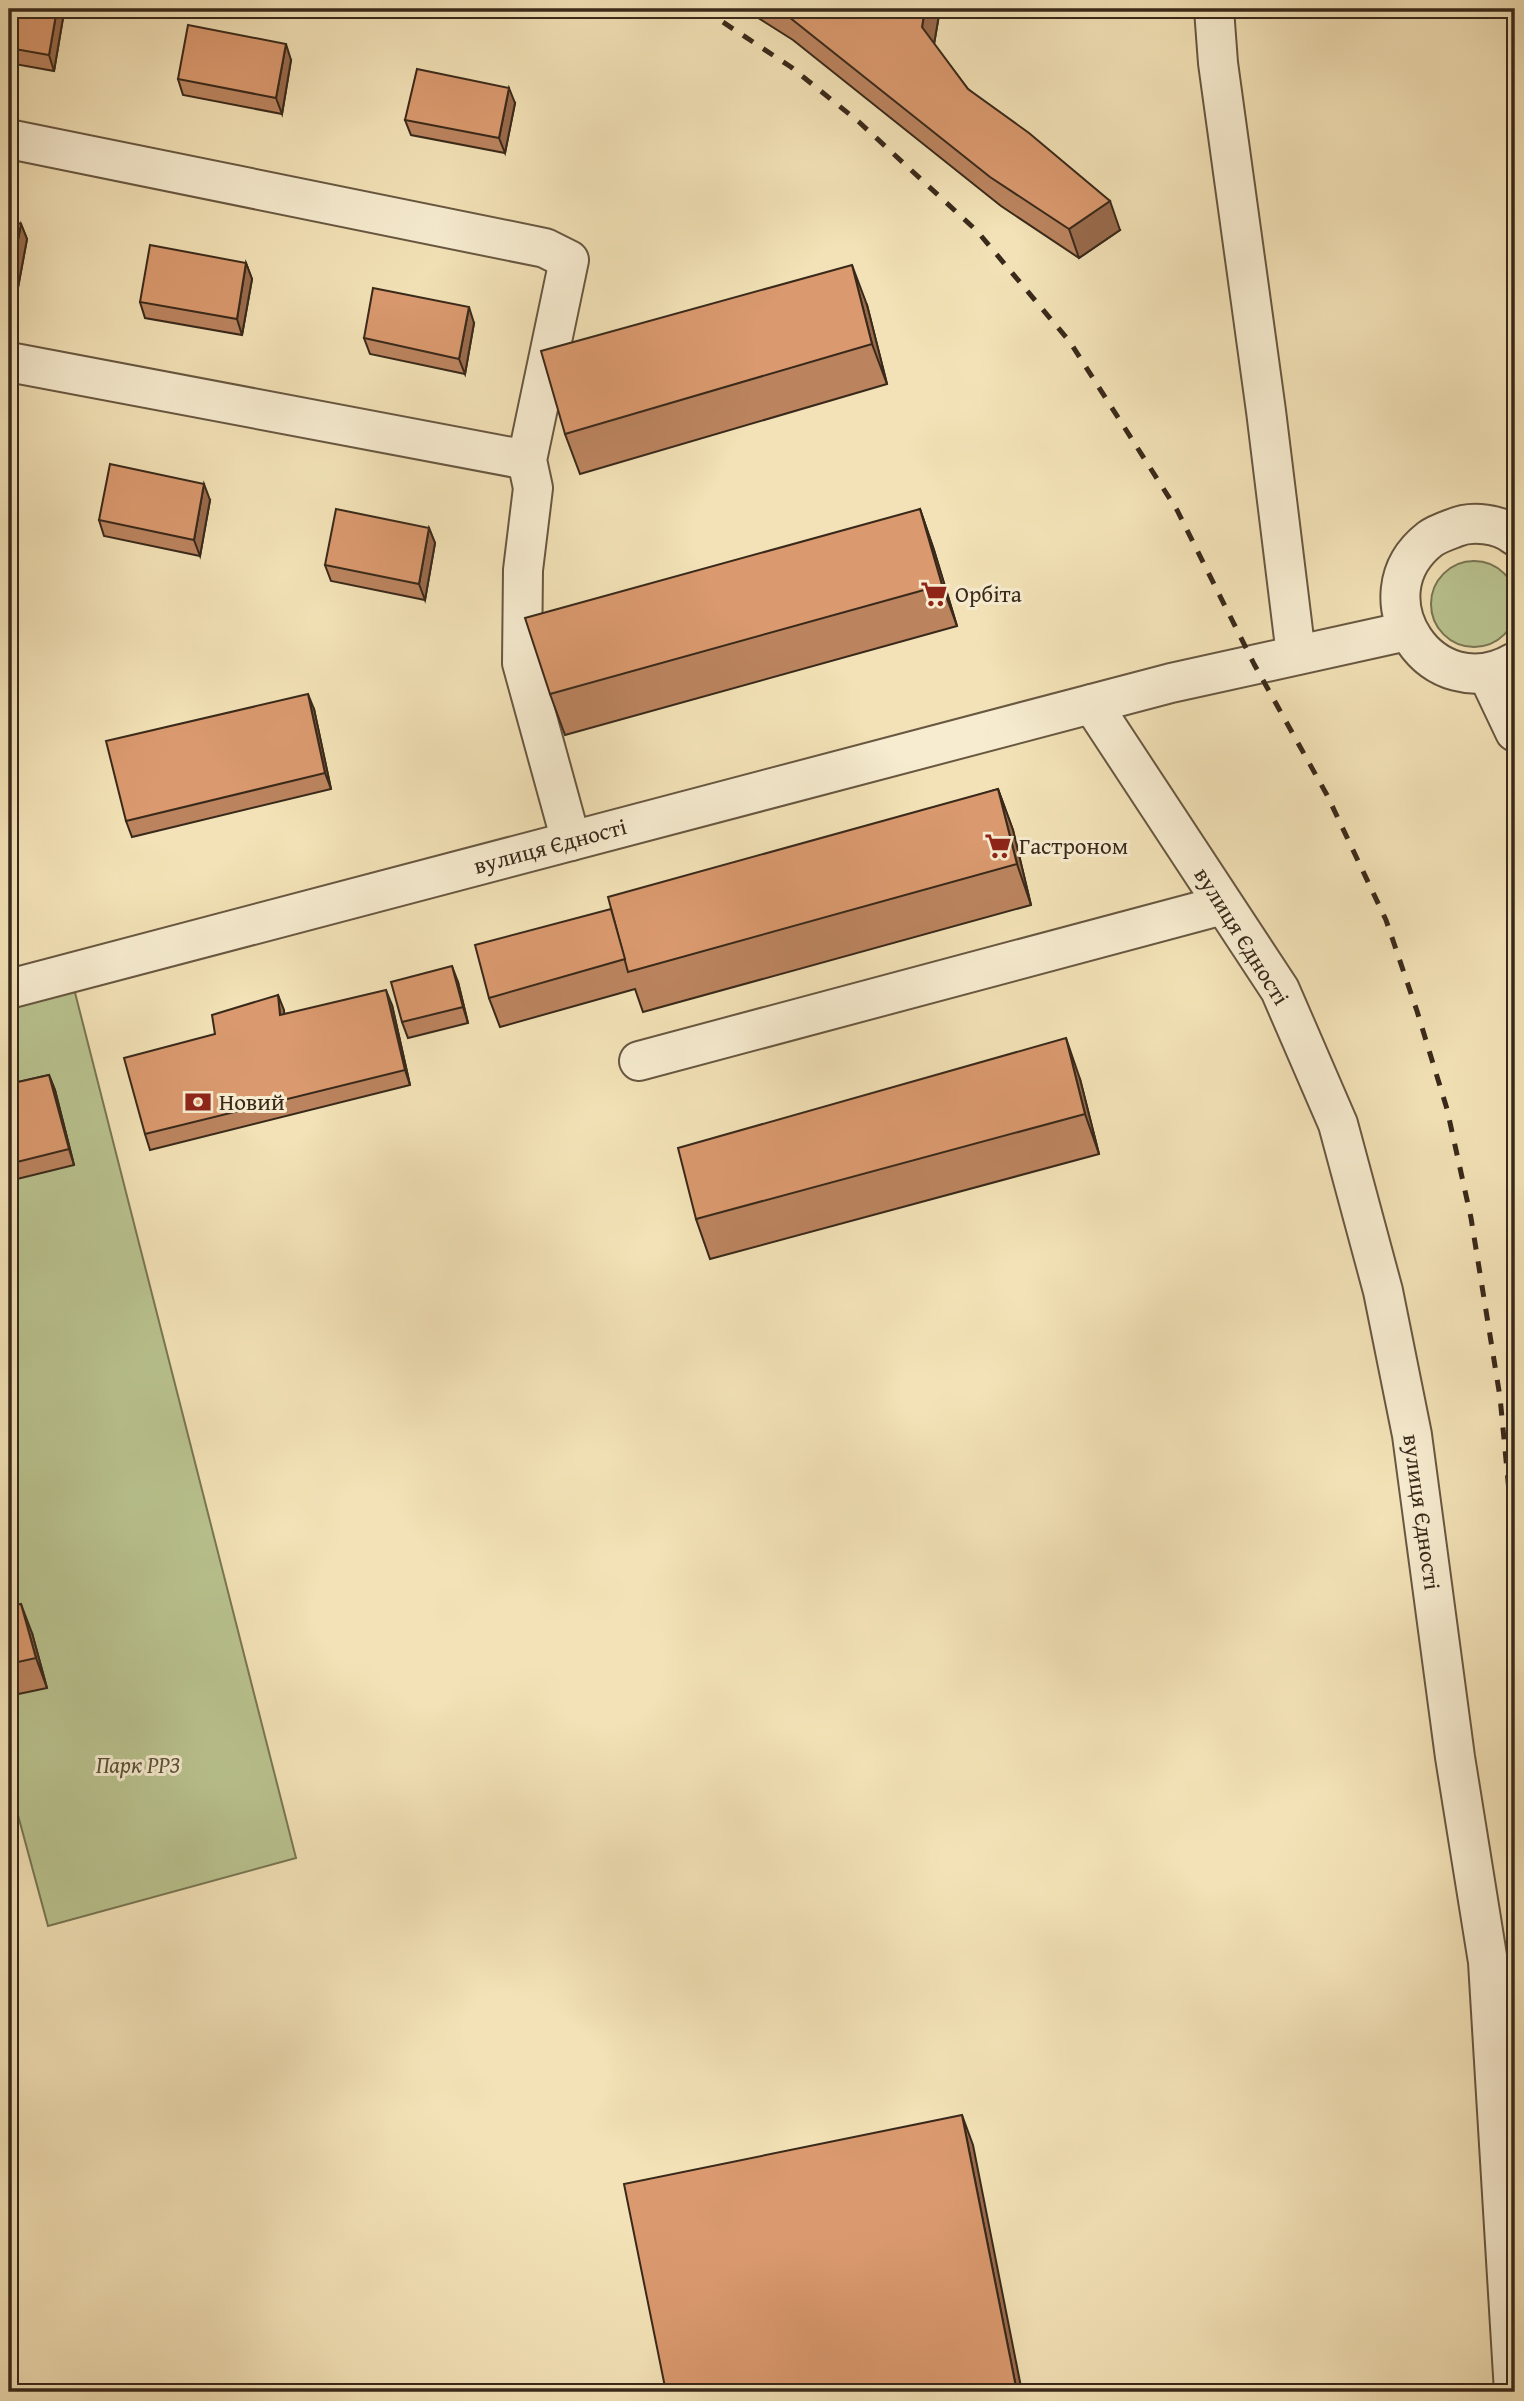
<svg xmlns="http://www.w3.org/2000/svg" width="1524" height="2401" font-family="'Gentium Book Plus',serif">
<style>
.green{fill:#b9c38f;stroke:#797654;stroke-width:2}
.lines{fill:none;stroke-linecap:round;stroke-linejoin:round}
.street-casing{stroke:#685741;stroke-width:42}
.street{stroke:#f7ecd0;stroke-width:38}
.rail{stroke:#39291a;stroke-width:5;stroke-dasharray:12 12;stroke-linecap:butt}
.wall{fill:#bb845f;stroke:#39291a;stroke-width:2}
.shaded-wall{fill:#996b4d;stroke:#39291a;stroke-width:2}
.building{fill:#da996e;stroke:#39291a;stroke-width:2}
.labels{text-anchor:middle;stroke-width:6;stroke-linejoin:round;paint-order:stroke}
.poi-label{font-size:23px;fill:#39291a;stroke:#f7ecd0;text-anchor:start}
.street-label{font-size:23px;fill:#39291a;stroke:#f7ecd0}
.park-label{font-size:23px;font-style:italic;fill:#595037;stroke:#f7ecd0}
</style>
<rect width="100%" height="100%" fill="#f3e2b7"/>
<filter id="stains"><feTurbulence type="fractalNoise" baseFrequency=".00286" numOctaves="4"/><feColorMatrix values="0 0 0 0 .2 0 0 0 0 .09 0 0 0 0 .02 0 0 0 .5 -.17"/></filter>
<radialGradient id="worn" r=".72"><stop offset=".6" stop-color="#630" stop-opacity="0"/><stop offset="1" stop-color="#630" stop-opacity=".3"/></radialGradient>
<g class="green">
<circle cx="1474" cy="604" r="43"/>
<polygon points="70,973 296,1858 48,1926 9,1782 9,989"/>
</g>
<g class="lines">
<g class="street-casing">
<g id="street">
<polyline points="1214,9 1218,63 1266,411 1296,655"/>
<polyline points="9,139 545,248 569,260 527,460 533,488 523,570 522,663 571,841"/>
<polyline points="9,362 527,460"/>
<path d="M1515,536C1500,524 1472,520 1454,528C1446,531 1437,534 1430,539C1357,596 1432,710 1515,662"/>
<polyline points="1487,673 1515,732"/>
<polyline points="1092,704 1280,990 1338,1124 1383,1291 1412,1435 1455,1757 1488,1962 1514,2392"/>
<polyline points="9,989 1171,683 1407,631"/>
<polyline points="639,1061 1223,905"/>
</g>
</g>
<use href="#street" class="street"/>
<polyline class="rail" points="703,9 791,67 859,122 977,231 1070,342 1177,510 1254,664 1327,795 1386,920 1417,1011 1447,1109 1471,1218 1500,1397 1515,1554"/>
</g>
<g class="wall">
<polygon points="9,9 60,9 63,18 54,71 9,63"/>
<polygon points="744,9 940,9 934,44 968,89 1120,230 1079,258 1001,206 793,40"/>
<polygon points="291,60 282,114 183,95 178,79"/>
<polygon points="515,103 505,153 411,135 405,120"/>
<polygon points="9,221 21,224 27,239 17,293 9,291"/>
<polygon points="246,263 252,279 242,335 145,318 140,302"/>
<polygon points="867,305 887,384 580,474 565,434"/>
<polygon points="474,323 465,374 370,354 364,338"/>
<polygon points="210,500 200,556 104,536 99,520"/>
<polygon points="920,509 934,550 957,626 565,735 550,694"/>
<polygon points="429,528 435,543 425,600 331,581 325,565"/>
<polygon points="314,709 331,789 132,837 126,821"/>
<polygon points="998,789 1013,830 1031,905 643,1012 635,989 500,1027 489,998 611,909"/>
<polygon points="458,982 468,1023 408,1038 402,1022"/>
<polygon points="278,995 284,1014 392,1005 410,1085 150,1150 145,1134 215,1034"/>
<polygon points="49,1075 55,1090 74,1165 9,1181 9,1084"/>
<polygon points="1080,1079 1099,1154 710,1259 696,1219"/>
<polygon points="9,1606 32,1633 47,1688 9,1696"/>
</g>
<g class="shaded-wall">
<polygon points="57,9 60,9 63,18 54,71 49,55"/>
<polygon points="925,9 940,9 932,56 922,27"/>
<polygon points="286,44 291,60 282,114 276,98"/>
<polygon points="509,88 515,103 505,153 499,138"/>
<polygon points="1110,201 1120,230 1079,258 1069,229"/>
<polygon points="21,224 27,239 17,293 11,277"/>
<polygon points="246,263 252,279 242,335 237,319"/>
<polygon points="852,265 867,305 887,384 872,344"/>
<polygon points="469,307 474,323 465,374 459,359"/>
<polygon points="204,484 210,500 200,556 194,540"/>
<polygon points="920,509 934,550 957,626 942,585"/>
<polygon points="429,528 435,543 425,600 419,584"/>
<polygon points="308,694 314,709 331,789 325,773"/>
<polygon points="998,789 1013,830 1031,905 1017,864"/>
<polygon points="452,966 458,982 468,1023 463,1007"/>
<polygon points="386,990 392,1005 410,1085 405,1070"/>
<polygon points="278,995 284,1010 285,1031 280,1015"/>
<polygon points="1066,1038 1080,1079 1099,1154 1085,1114"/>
<polygon points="49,1075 55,1090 74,1165 69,1149"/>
<polygon points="21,1604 32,1633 47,1688 36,1658"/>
<polygon points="962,2115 973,2145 1022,2392 1017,2392"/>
</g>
<g class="building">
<polygon points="9,9 57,9 49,55 9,48"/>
<polygon points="779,9 925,9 922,27 968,89 1029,133 1110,201 1069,229 990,177"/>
<polygon points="188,25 286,44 276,98 178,79"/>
<polygon points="417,69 509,88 499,138 405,120"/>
<polygon points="9,221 21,224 11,277 9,277"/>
<polygon points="150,245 246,263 237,319 140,302"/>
<polygon points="852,265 872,344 565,434 541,351"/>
<polygon points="373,288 469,307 459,359 364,338"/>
<polygon points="110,464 204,484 194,540 99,520"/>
<polygon points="336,509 429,528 419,584 325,565"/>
<polygon points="920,509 942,585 550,694 525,618"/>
<polygon points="308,694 325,773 126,821 106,741"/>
<polygon points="998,789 1017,864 628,972 608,897"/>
<polygon points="611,909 625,959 489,998 475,945"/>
<polygon points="452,966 463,1007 402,1022 391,982"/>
<polygon points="386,990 405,1070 145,1134 124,1058 215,1034 212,1015 278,995 280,1015"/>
<polygon points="1066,1038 1085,1114 696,1219 678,1148"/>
<polygon points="49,1075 69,1149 9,1164 9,1084"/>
<polygon points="21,1604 36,1658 9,1664 9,1606"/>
<polygon points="962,2115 1017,2392 666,2392 624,2184"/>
</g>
<defs>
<g id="supermarket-bare" transform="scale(2.1)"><path d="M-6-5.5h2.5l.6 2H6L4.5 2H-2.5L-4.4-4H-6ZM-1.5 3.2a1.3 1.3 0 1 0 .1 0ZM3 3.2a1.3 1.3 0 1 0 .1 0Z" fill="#8f2418" stroke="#f7ecd0" stroke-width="2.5" paint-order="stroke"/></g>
<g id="bank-bare" transform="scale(2.1)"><path d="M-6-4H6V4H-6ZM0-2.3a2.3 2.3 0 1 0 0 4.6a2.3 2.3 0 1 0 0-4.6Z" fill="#8f2418" stroke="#f7ecd0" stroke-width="2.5" paint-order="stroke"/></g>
</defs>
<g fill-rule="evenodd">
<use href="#supermarket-bare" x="934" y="594"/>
<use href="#supermarket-bare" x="998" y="846"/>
<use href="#bank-bare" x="198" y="1102"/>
</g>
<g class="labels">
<g class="poi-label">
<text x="955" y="602">Орбіта</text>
<text x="1019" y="854">Гастроном</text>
<text x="219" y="1110">Новий</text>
</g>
<g class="street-label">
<text transform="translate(550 846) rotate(-15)" y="8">вулиця Єдності</text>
<text transform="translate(1242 936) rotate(58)" y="8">вулиця Єдності</text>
<text transform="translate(1422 1512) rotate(82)" y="8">вулиця Єдності</text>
</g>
<g class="park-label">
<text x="138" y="1773">Парк РРЗ</text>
</g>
</g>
<rect width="1524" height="2401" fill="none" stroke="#f3e2b7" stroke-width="35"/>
<rect x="10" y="10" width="1503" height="2380" fill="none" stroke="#39291a" stroke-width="3.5"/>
<rect x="18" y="18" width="1489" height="2366" fill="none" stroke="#39291a" stroke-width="2"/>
<rect width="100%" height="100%" filter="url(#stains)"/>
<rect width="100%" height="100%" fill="url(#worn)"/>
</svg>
